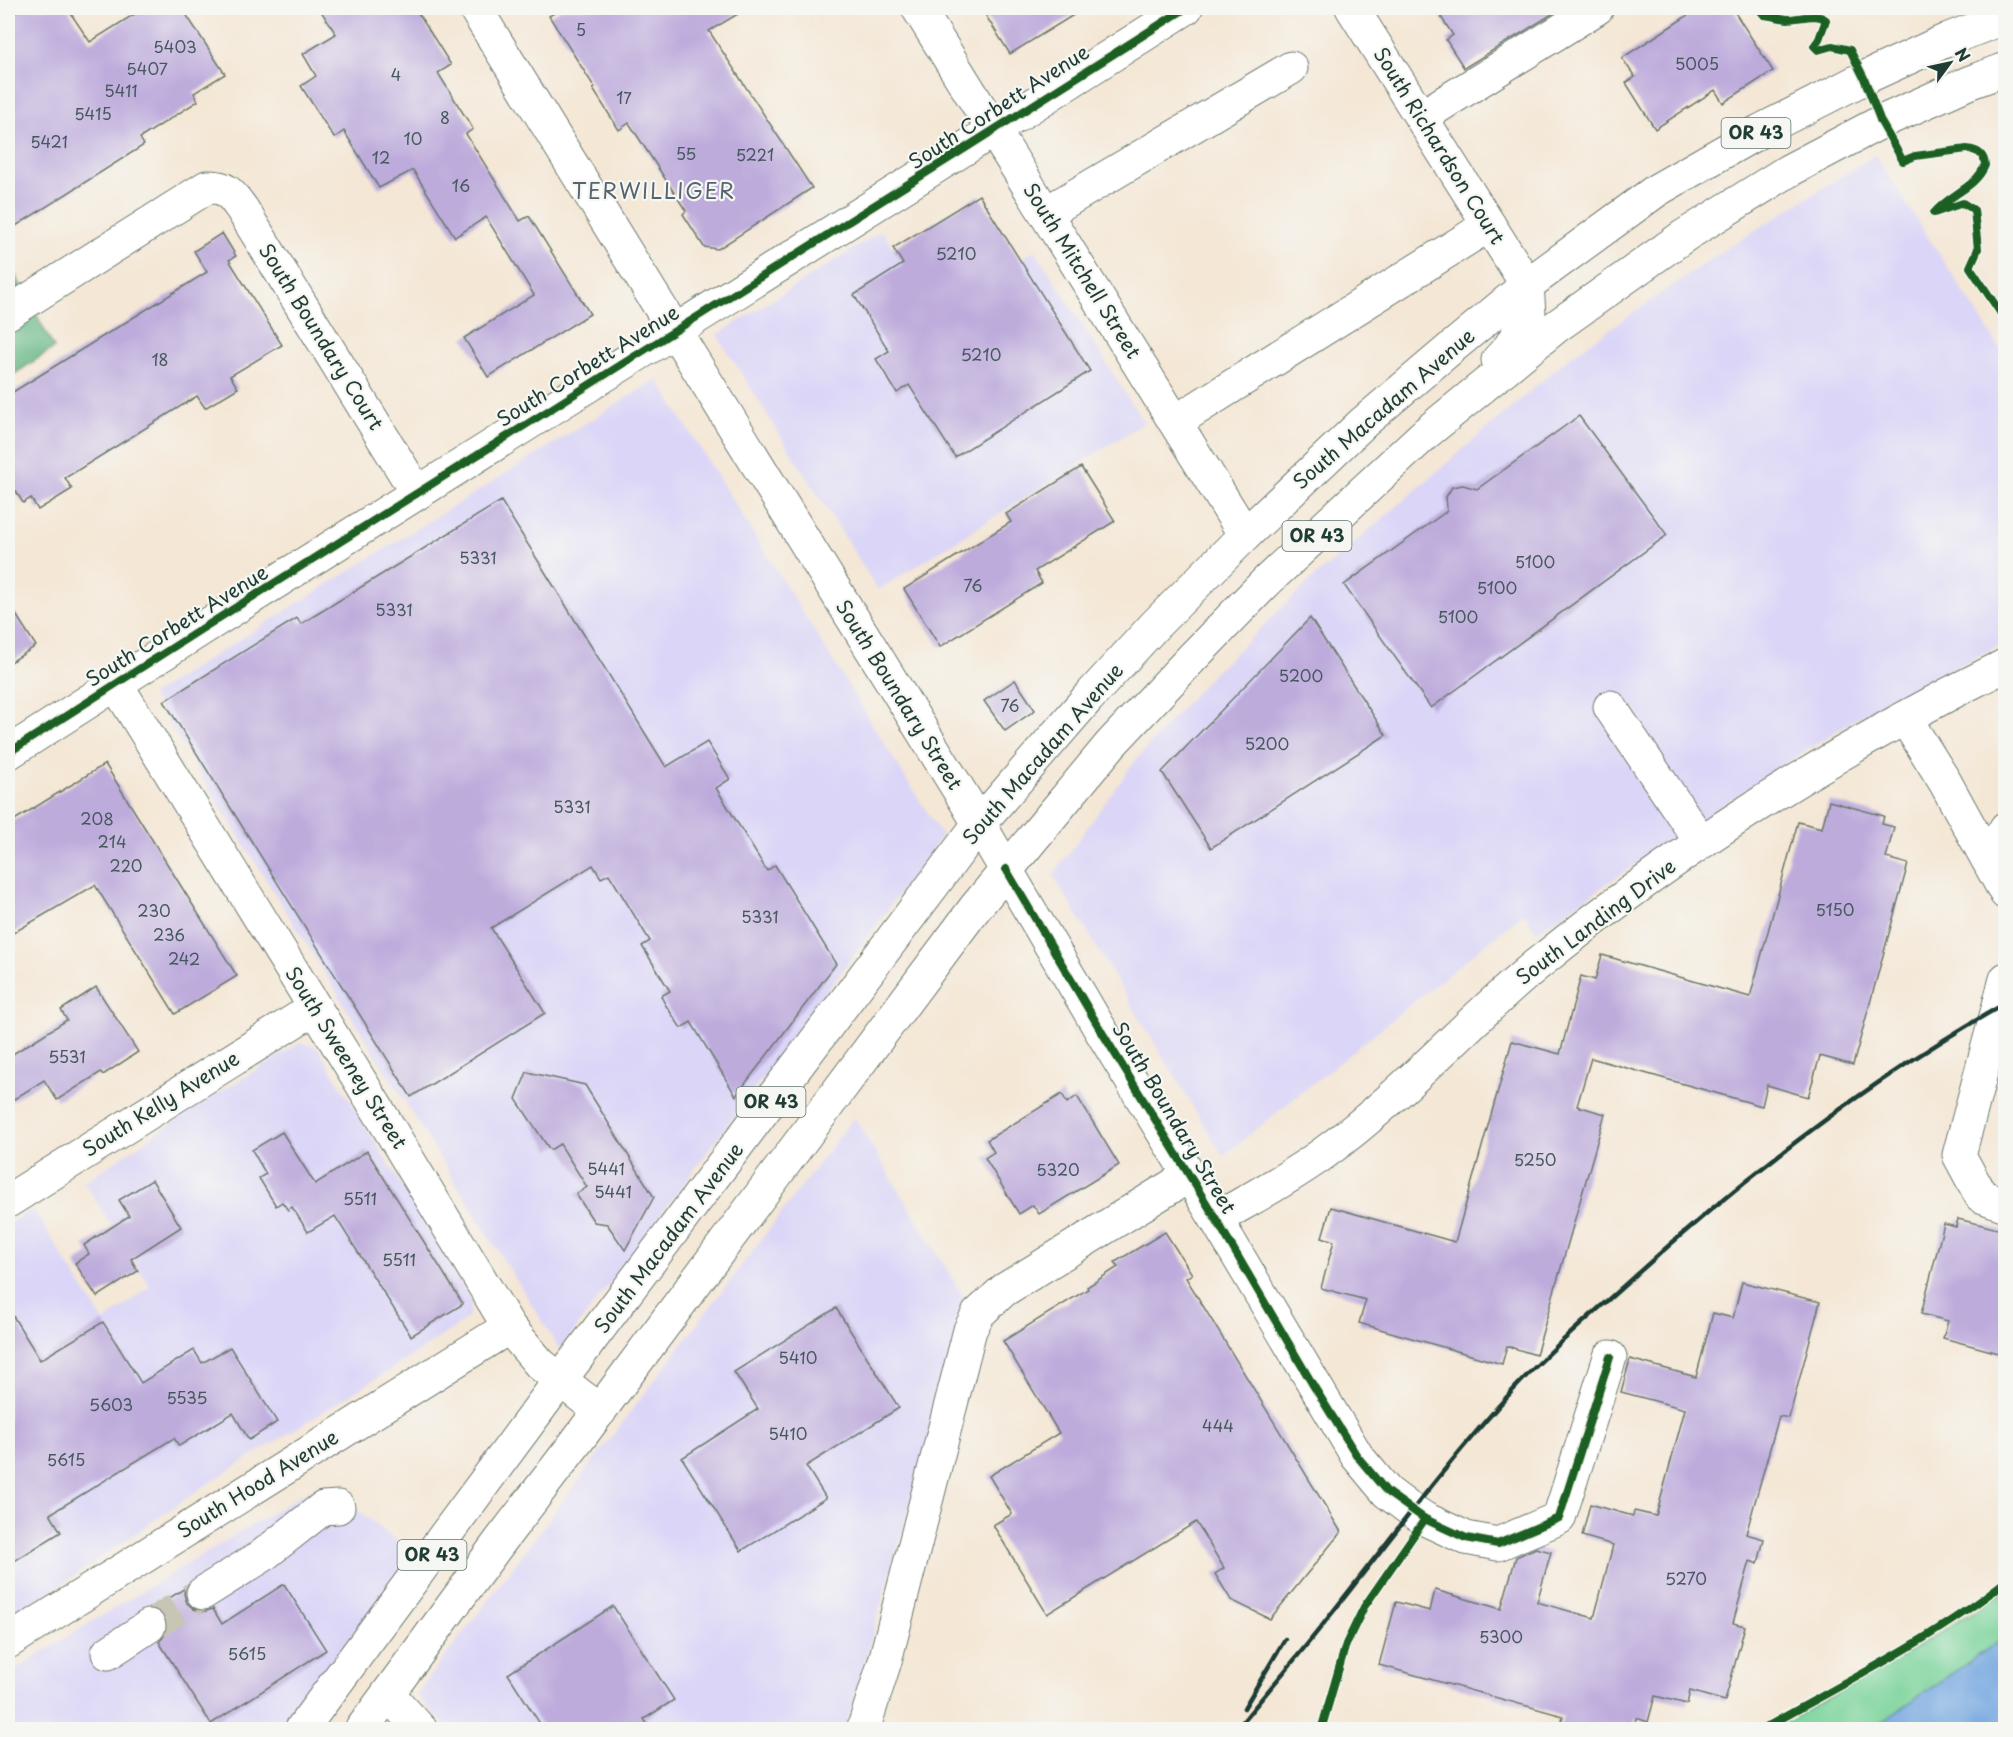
<svg xmlns="http://www.w3.org/2000/svg" width="2013" height="1737" font-family="'Playpen Sans',sans-serif">
<style>
.built{fill:#dbd6f7}
.green{fill:#79d39a;stroke:#4c8867;stroke-width:1.5}
.forest{fill:#62b582;stroke:#40795b;stroke-width:1.5}
.water{fill:#74a7e0;stroke:#4a728a;stroke-width:1.5}
.building{fill:#bdabdc}
.lines{fill:none;stroke-linecap:round;stroke-linejoin:round}
.minor-tunnel{stroke:#c9c5b5;stroke-width:33;stroke-dasharray:33 16;stroke-linecap:butt}
.minor-casing{stroke:#6a786c;stroke-width:35}
.major-casing{stroke:#6a786c;stroke-width:35}
.minor{stroke:#fff;stroke-width:33}
.major{stroke:#fff;stroke-width:33}
.rail{stroke:#1f3d34;stroke-width:4.5}
.cycleway-casing{stroke:#f6f6f2;stroke-width:11}
.cycleway{stroke:#1b5e20;stroke-width:8}
.labels{text-anchor:middle;stroke-width:4.5;stroke-linejoin:round;paint-order:stroke}
.number-label{font-size:16px;fill:#46585e}
.shield{fill:#f6f6f2;stroke:#60746d;stroke-width:1.5}
.shield-label{font-size:18px;font-weight:bold;fill:#1f3d34}
.street-label{font-size:20px;fill:#1f3d34;stroke:#f6f6f2}
.neighbourhood-label{font-size:21px;letter-spacing:1.5px;fill:#56646f;stroke:#f6f6f2}
</style>
<rect width="100%" height="100%" fill="#f6f6f2"/>
<filter id="ink" filterUnits="userSpaceOnUse"><feTurbulence type="fractalNoise" baseFrequency=".0167" numOctaves="2"/><feDisplacementMap in="SourceGraphic" scale="12" xChannelSelector="R" yChannelSelector="G"/><feConvolveMatrix kernelMatrix="1 2 1 2 8 2 1 2 1" color-interpolation-filters="sRGB"/></filter>
<filter id="wash" filterUnits="userSpaceOnUse"><feTurbulence type="fractalNoise" baseFrequency=".008" numOctaves="4" result="noise"/><feDisplacementMap in="SourceGraphic" scale="24" xChannelSelector="R" yChannelSelector="G"/><feGaussianBlur stdDeviation="1.35" result="paint"/><feColorMatrix in="noise" values="0 0 0 0 0 0 0 0 0 0 0 0 0 0 0 0 0 1.4 0 .05"/><feComposite in="paint" operator="in"/></filter>
<g filter="url(#wash)">
<rect width="100%" height="100%" fill="#f4e7d5"/>
<g class="built">
<polygon points="1875,155 2005,356 2005,642 1847,724 1751,786 1536,932 1524,913 1223,1156 1053,875 1138,757 1209,678 1310,581 1571,356 1721,252"/>
<polygon points="882,231 934,313 1035,250 1144,423 878,590 717,335"/>
<polygon points="657,379 942,836 560,1350 151,695"/>
<polygon points="300,1043 311,1045 319,1050 472,1301 469,1316 463,1322 401,1363 206,1485 8,1621 8,1224 33,1209 104,1322 150,1286 84,1182 196,1107"/>
<polygon points="854,1117 971,1309 961,1327 845,1729 449,1729 416,1695"/>
<polygon points="326,1490 355,1508 416,1556 277,1729 8,1730 8,1674 73,1633 308,1491"/>
</g>
<polygon class="green" points="2005,1591 2005,1637 1872,1729 1773,1729 1898,1659"/>
<polygon class="forest" points="16,276 54,348 8,378 8,281"/>
<polygon class="water" points="2005,1637 2005,1729 1872,1729"/>
<g id="blocks">
<g class="building">
<polygon points="22,8 67,8 90,42 144,8 182,8 225,74 194,93 198,101 140,138 144,145 8,231 8,17"/>
<polygon points="319,8 415,8 451,65 438,73 473,129 466,134 520,221 529,216 590,314 488,377 464,338 534,295 486,217 455,237 413,170 379,188 344,131 334,138 301,86 316,76 303,54 336,34"/>
<polygon points="563,8 748,8 709,31 812,188 718,249 704,247 683,214 686,211 629,123 619,130 593,89 595,88 549,16"/>
<polygon points="981,8 1085,8 1010,54"/>
<polygon points="1435,8 1562,8 1464,68 1446,40 1453,35"/>
<polygon points="1699,8 1732,8 1773,71 1723,103 1715,90 1655,129 1626,83 1635,77 1622,58"/>
<polygon points="979,195 1090,371 955,457 909,385 897,393 876,359 889,351 854,295 903,264 893,248"/>
<polygon points="222,233 236,256 229,260 282,345 230,376 238,388 205,408 197,396 65,478 72,489 38,510 31,498 23,503 8,478 8,395 207,272 194,251"/>
<polygon points="1579,416 1667,535 1431,708 1344,585 1447,511 1446,497 1452,487 1463,485 1477,489"/>
<polygon points="1081,467 1115,521 1035,571 1042,583 940,647 904,589 1011,522 1006,514"/>
<polygon points="501,501 666,767 707,742 730,779 716,788 767,871 775,865 836,964 736,1096 691,1022 681,1028 665,1004 661,996 670,991 642,946 650,941 609,874 601,878 593,865 491,928 545,1013 411,1097 164,701 297,618 301,624"/>
<polygon points="8,602 36,646 8,664"/>
<polygon points="1310,618 1386,735 1211,848 1162,772"/>
<polygon points="1015,680 1035,710 1005,731 984,701"/>
<polygon points="105,764 237,976 175,1014 95,885 8,936 8,824"/>
<polygon points="1829,801 1884,816 1882,824 1894,827 1886,858 1908,864 1853,1065 1820,1056 1808,1097 1767,1085 1762,1106 1591,1058 1577,1106 1605,1114 1536,1355 1507,1346 1502,1364 1359,1323 1366,1300 1321,1288 1334,1241 1322,1237 1331,1207 1455,1242 1512,1041 1560,1054 1581,976 1595,980 1602,955 1750,997 1798,822 1822,828"/>
<polygon points="96,987 138,1052 103,1075 101,1072 57,1100 44,1080 8,1103 8,1057 67,1020 61,1010"/>
<polygon points="527,1072 585,1085 654,1197 625,1250 607,1224 594,1222 576,1194 587,1187 560,1144 550,1150 516,1099"/>
<polygon points="1062,1094 1067,1103 1077,1096 1119,1165 1039,1214 1033,1205 1019,1214 985,1158 994,1152 987,1140"/>
<polygon points="282,1132 315,1184 367,1151 463,1304 411,1336 335,1216 308,1232 292,1207 288,1210 282,1202 276,1206 259,1178 266,1174 252,1150"/>
<polygon points="152,1180 181,1227 131,1259 138,1271 97,1297 75,1263 89,1254 84,1245 129,1216 119,1200"/>
<polygon points="1958,1219 2006,1231 2006,1355 1943,1338 1948,1321 1921,1314 1944,1224 1956,1227"/>
<polygon points="1165,1232 1192,1274 1186,1278 1341,1532 1270,1619 1231,1600 1215,1574 1224,1568 1196,1522 1047,1614 993,1525 1012,1514 989,1476 1059,1433 1003,1341 1088,1289 1087,1287 1118,1267 1115,1262"/>
<polygon points="1742,1282 1820,1302 1789,1418 1779,1416 1746,1534 1764,1539 1758,1564 1750,1561 1733,1623 1745,1626 1725,1701 1690,1691 1687,1704 1655,1696 1648,1722 1636,1718 1633,1730 1559,1730 1563,1716 1379,1665 1396,1602 1430,1611 1435,1590 1501,1609 1516,1557 1536,1548 1551,1552 1537,1602 1594,1618 1613,1545 1582,1536 1590,1504 1633,1516 1634,1511 1656,1516 1685,1409 1621,1392 1630,1359 1696,1377 1713,1313 1733,1318"/>
<polygon points="8,1308 40,1360 103,1322 141,1383 194,1350 202,1363 230,1347 277,1422 249,1440 233,1413 179,1446 174,1438 50,1514 61,1532 8,1565"/>
<polygon points="836,1308 899,1408 806,1466 826,1498 741,1551 682,1458 758,1409 734,1372"/>
<polygon points="284,1584 326,1650 211,1724 159,1642 165,1635 168,1624 164,1615 154,1608 185,1588 184,1594 187,1603 194,1609 203,1612 213,1609 222,1624"/>
<polygon points="613,1606 674,1700 644,1719 651,1730 544,1730 508,1674"/>
</g>
</g>
</g>
<g filter="url(#ink)">
<use href="#blocks" fill-opacity="0" stroke="#6a786c" stroke-width="1.5"/>
<g class="lines">
<polyline class="minor-tunnel" points="149,1626 203,1593"/>
<g class="minor-casing">
<g id="minor">
<polyline points="475,8 965,800 1103,1034 1216,1219 1357,1456 1387,1492 1411,1510 1425,1519 1466,1538 1498,1544 1559,1518 1610,1357"/>
<polyline points="918,8 1245,535"/>
<polyline points="1352,8 1527,285"/>
<polyline points="1421,117 1597,8"/>
<polyline points="1046,213 1291,68"/>
<path d="M8,313L207,187C227,186 231,194 242,209L417,493"/>
<polyline points="1175,422 1489,225"/>
<polyline points="116,684 389,1128 509,1327 540,1364 600,1411"/>
<polyline points="1610,707 1701,842"/>
<polyline points="1905,718 1945,782 2006,893"/>
<polyline points="8,753 203,628 967,147 1186,8"/>
<polyline points="1988,859 2006,828"/>
<polyline points="2006,979 1959,1155 1981,1196 2006,1205"/>
<polyline points="8,1201 315,1008"/>
<path d="M1216,1219C1252,1198 1290,1178 1324,1153C1400,1098 1463,1026 1535,966C1680,848 1838,748 2006,665"/>
<polyline points="203,1593 262,1556 323,1508 338,1507"/>
<polyline points="8,1642 509,1327"/>
<polyline points="108,1653 149,1626"/>
<polyline points="388,1694 421,1730"/>
<polyline points="863,1730 885,1661 970,1330 978,1314 1004,1290 1190,1175"/>
</g>
</g>
<g class="major-casing">
<g id="major">
<polyline points="1498,360 1510,347 1529,314 1527,285"/>
<polyline points="301,1730 561,1379 979,824 1088,698 1156,624 1245,535 1364,422 1450,349 1527,285 1657,190 1760,131 1864,78 1949,39 2006,17"/>
<polyline points="361,1730 501,1540 577,1441 975,908 1111,744 1191,659 1268,580 1426,433 1557,326 1684,236 1788,171 1881,122 1968,83 2006,69"/>
</g>
</g>
<use href="#minor" class="minor"/>
<use href="#major" class="major"/>
<g class="rail">
<polyline points="1244,1708 1285,1639"/>
<path d="M1236,1730C1266,1692 1299,1656 1328,1618C1389,1541 1447,1462 1514,1389C1549,1351 1589,1317 1627,1283C1744,1176 1868,1081 2006,1003"/>
</g>
<g class="cycleway-casing">
<g id="cycleway">
<path d="M1758,8L1764,15C1772,16 1780,18 1788,19C1800,19 1817,12 1826,20L1819,39L1814,46L1818,50L1832,46L1850,50L1864,78L1881,122L1903,161L1915,156L1967,149C1978,150 1984,154 1985,165C1976,188 1949,194 1934,213L1963,203L1974,210L1978,249L1970,267L2006,321"/>
<polyline points="8,753 203,628 967,147 1186,8"/>
<polyline points="1006,869 1103,1034 1216,1219 1313,1385 1357,1456 1387,1492 1425,1519 1466,1538 1498,1544 1559,1518 1610,1357"/>
<polyline points="1321,1730 1346,1644 1364,1607 1425,1519"/>
<path d="M1761,1730C1842,1684 1932,1640 2006,1581"/>
</g>
</g>
<use href="#cycleway" class="cycleway"/>
</g>
</g>
<g class="labels">
<g class="number-label">
<text x="581" y="36">5</text>
<text x="175" y="53">5403</text>
<text x="1697" y="70">5005</text>
<text x="147" y="75">5407</text>
<text x="396" y="81">4</text>
<text x="121" y="97">5411</text>
<text x="624" y="104">17</text>
<text x="93" y="120">5415</text>
<text x="445" y="124">8</text>
<text x="413" y="145">10</text>
<text x="49" y="148">5421</text>
<text x="686" y="160">55</text>
<text x="755" y="161">5221</text>
<text x="381" y="164">12</text>
<text x="461" y="192">16</text>
<text x="956" y="260">5210</text>
<text x="981" y="361">5210</text>
<text x="160" y="366">18</text>
<text x="478" y="564">5331</text>
<text x="1535" y="568">5100</text>
<text x="973" y="592">76</text>
<text x="1497" y="594">5100</text>
<text x="394" y="616">5331</text>
<text x="1458" y="623">5100</text>
<text x="1301" y="682">5200</text>
<text x="1010" y="712">76</text>
<text x="1267" y="750">5200</text>
<text x="572" y="813">5331</text>
<text x="97" y="825">208</text>
<text x="112" y="848">214</text>
<text x="126" y="872">220</text>
<text x="1835" y="916">5150</text>
<text x="154" y="917">230</text>
<text x="760" y="923">5331</text>
<text x="169" y="941">236</text>
<text x="184" y="965">242</text>
<text x="67" y="1063">5531</text>
<text x="1535" y="1166">5250</text>
<text x="606" y="1175">5441</text>
<text x="1058" y="1176">5320</text>
<text x="613" y="1198">5441</text>
<text x="360" y="1205">5511</text>
<text x="399" y="1266">5511</text>
<text x="798" y="1364">5410</text>
<text x="187" y="1404">5535</text>
<text x="111" y="1411">5603</text>
<text x="1218" y="1432">444</text>
<text x="788" y="1440">5410</text>
<text x="66" y="1466">5615</text>
<text x="1686" y="1585">5270</text>
<text x="1501" y="1643">5300</text>
<text x="247" y="1660">5615</text>
</g>
<g class="shield">
<rect x="1721.5" y="118" width="69" height="30" rx="4.5"/>
<rect x="1282.5" y="521" width="69" height="30" rx="4.5"/>
<rect x="736.5" y="1087" width="69" height="30" rx="4.5"/>
<rect x="397.5" y="1540" width="69" height="30" rx="4.5"/>
</g>
<g class="shield-label">
<text x="1756" y="139">OR 43</text>
<text x="1317" y="542">OR 43</text>
<text x="771" y="1108">OR 43</text>
<text x="432" y="1561">OR 43</text>
</g>
<g class="street-label">
<text transform="translate(999 107) rotate(-33)" y="7">South Corbett Avenue</text>
<text transform="translate(1439 146) rotate(58)" y="7">South Richardson Court</text>
<text transform="translate(1082 271) rotate(58)" y="7">South Mitchell Street</text>
<text transform="translate(321 337) rotate(58)" y="7">South Boundary Court</text>
<text transform="translate(588 366) rotate(-32)" y="7">South Corbett Avenue</text>
<text transform="translate(1384 409) rotate(-41)" y="7">South Macadam Avenue</text>
<text transform="translate(177 626) rotate(-32)" y="7">South Corbett Avenue</text>
<text transform="translate(899 695) rotate(58)" y="7">South Boundary Street</text>
<text transform="translate(1043 754) rotate(-49)" y="7">South Macadam Avenue</text>
<text transform="translate(1596 922) rotate(-37)" y="7">South Landing Drive</text>
<text transform="translate(346 1058) rotate(58)" y="7">South Sweeney Street</text>
<text transform="translate(161 1104) rotate(-32)" y="7">South Kelly Avenue</text>
<text transform="translate(1174 1118) rotate(59)" y="7">South Boundary Street</text>
<text transform="translate(669 1238) rotate(-53)" y="7">South Macadam Avenue</text>
<text transform="translate(258 1484) rotate(-32)" y="7">South Hood Avenue</text>
</g>
<g class="neighbourhood-label">
<text x="654" y="199">TERWILLIGER</text>
</g>
</g>
<rect width="2013" height="1737" fill="none" stroke="#f6f6f2" stroke-width="30"/>
<g transform="translate(1950 63) rotate(57)" stroke="#f6f6f2" stroke-width="4.5" paint-order="stroke">
<path d="M0-4.5L10 22L0 15L-10 22Z" fill="#1f3d34"/>
<text y="-9" font-size="16" font-weight="bold" text-anchor="middle" fill="#1f3d34">N</text>
</g>
</svg>
